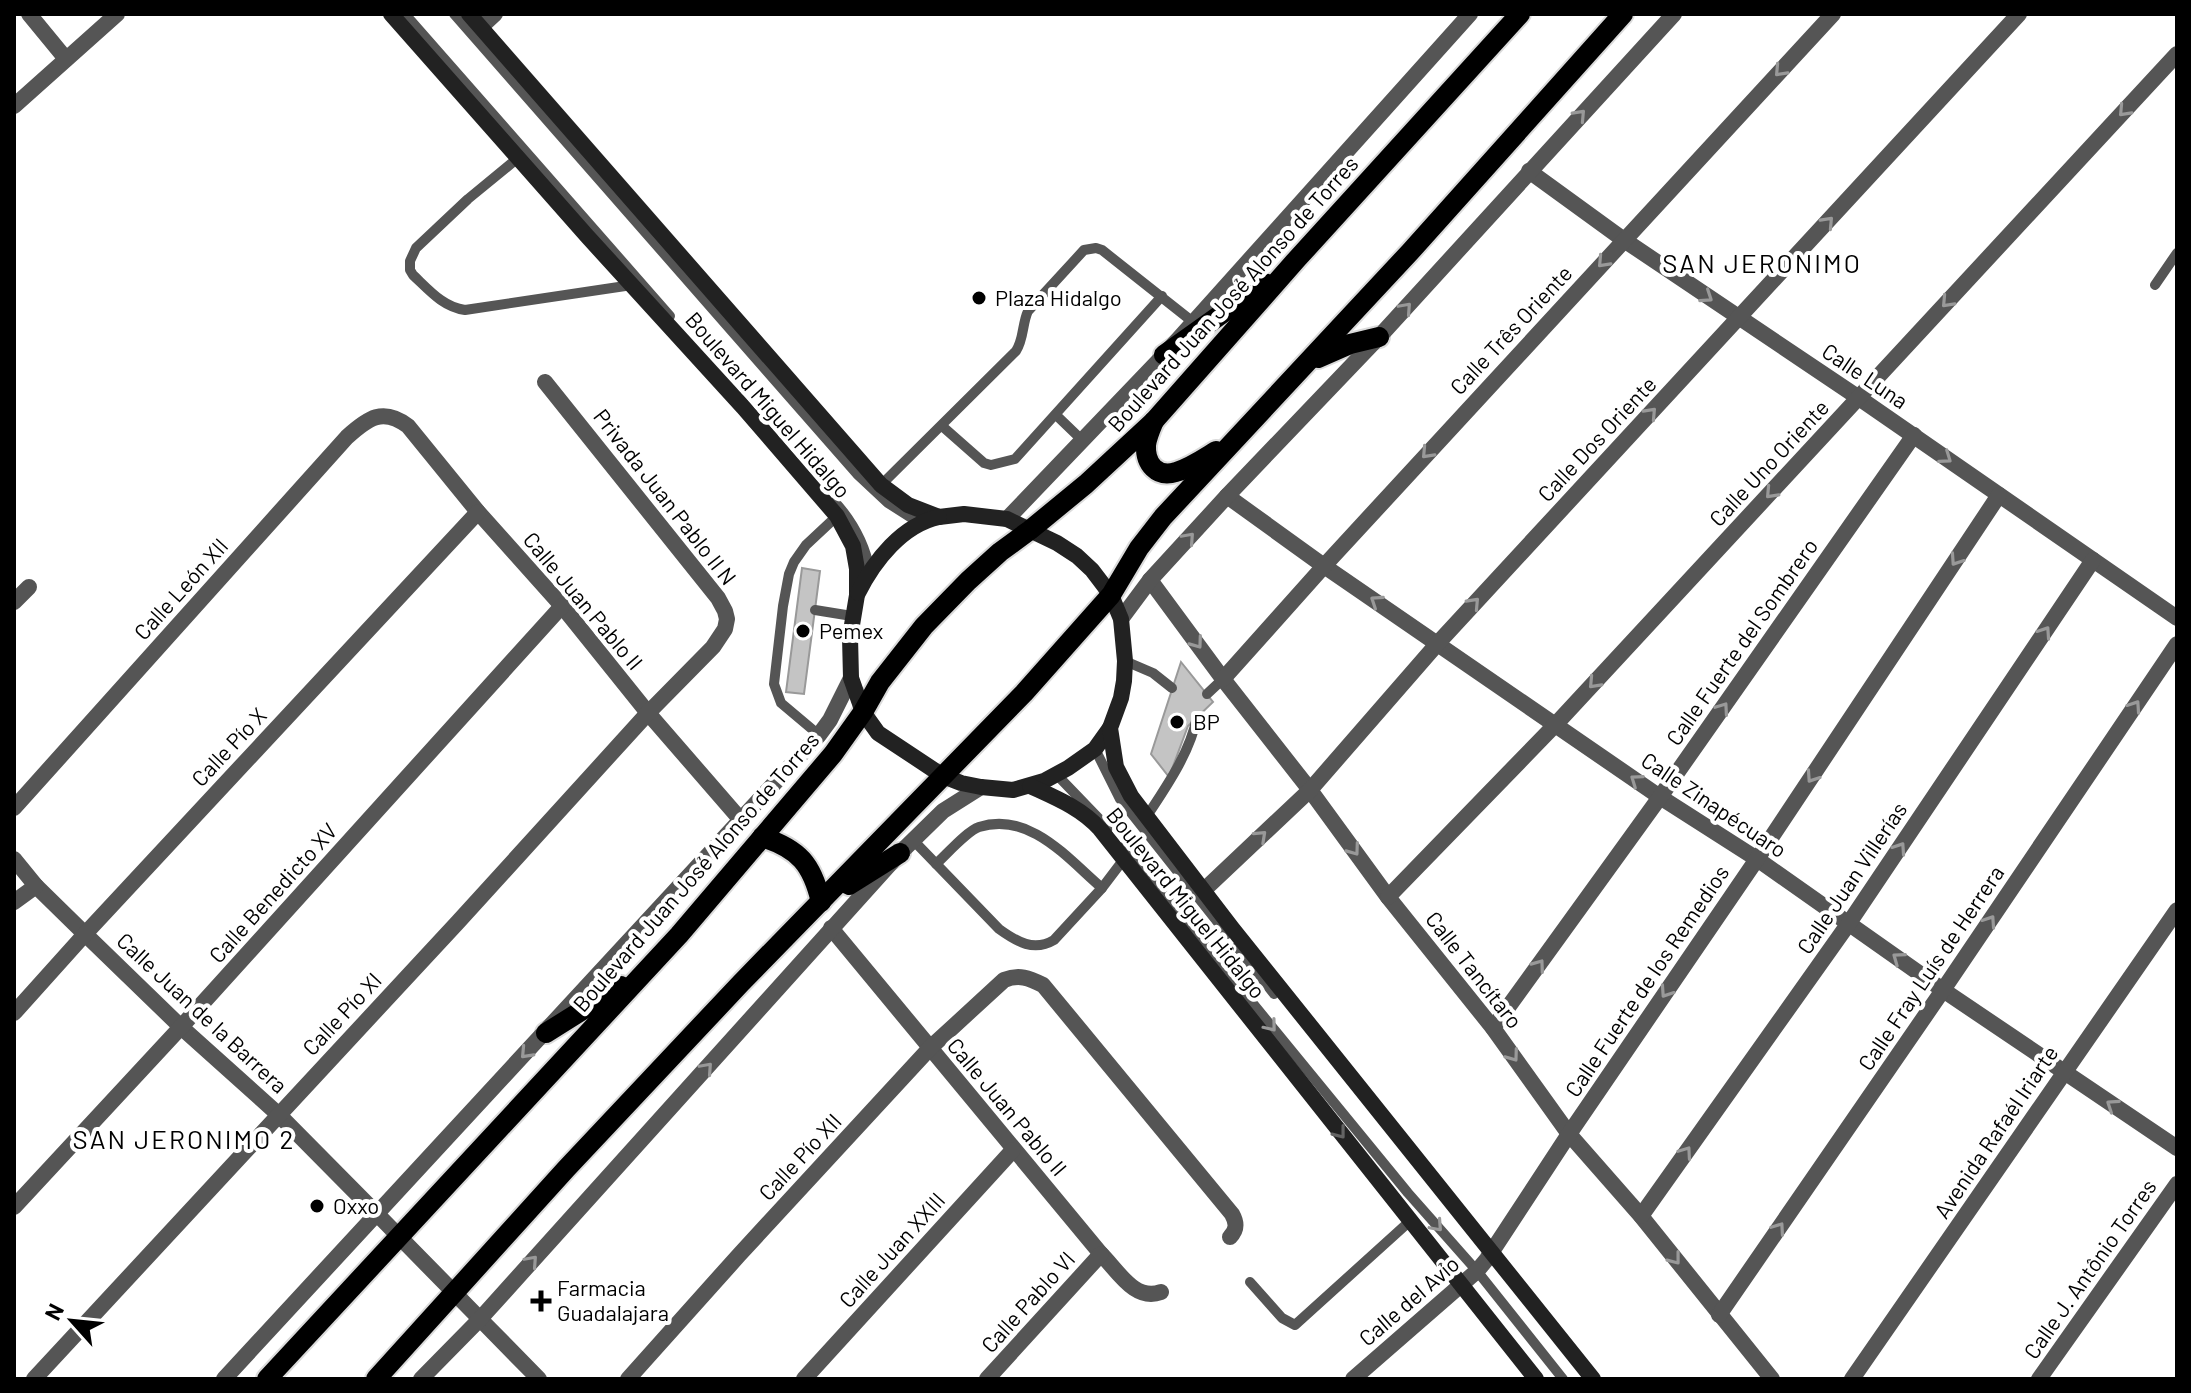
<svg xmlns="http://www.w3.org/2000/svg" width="2191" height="1393" font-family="Barlow,sans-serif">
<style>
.building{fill:#c4c4c4;stroke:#999;stroke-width:2}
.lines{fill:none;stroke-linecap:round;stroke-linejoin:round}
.primary-casing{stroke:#dbdbdb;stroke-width:24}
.service{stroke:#555;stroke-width:10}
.minor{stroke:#555;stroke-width:16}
.tertiary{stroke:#555;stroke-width:16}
.secondary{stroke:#222;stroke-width:16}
.primary{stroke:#000;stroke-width:20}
.oneway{stroke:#999}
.oneway2{stroke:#646464}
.poi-dot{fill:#000;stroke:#fff;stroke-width:3}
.labels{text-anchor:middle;stroke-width:8;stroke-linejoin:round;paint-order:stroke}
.street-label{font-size:22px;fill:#000;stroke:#fff}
.poi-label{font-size:22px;fill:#000;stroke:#fff;text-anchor:start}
.quarter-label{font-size:26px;letter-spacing:2px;fill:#000;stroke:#fff}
</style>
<rect width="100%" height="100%" fill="#fff"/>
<g class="building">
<polygon points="802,568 820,571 804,694 786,692"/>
<polygon points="1181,662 1213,702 1188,726 1169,777 1151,754"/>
</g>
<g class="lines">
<g class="primary-casing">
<g id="primary">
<polyline points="1164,355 1265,283"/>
<polyline points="1318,358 1350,344 1379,337"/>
<path d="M1154,421C1151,428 1147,437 1146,445C1145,464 1157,478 1176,472C1190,468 1203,459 1216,451"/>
<path d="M762,837C799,849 812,864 821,902"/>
<polyline points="849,885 900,853"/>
<polyline points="546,1033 621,986"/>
<polyline points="267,1379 679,935 833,754 863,712 880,682 924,626 968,581 1000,552 1030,530 1086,484 1154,421 1297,259 1520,14"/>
<polyline points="376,1379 566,1169 741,983 1024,693 1111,595 1139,548 1163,517 1410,252 1623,14"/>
</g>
</g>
<g class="service">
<polyline points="405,14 670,316"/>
<polyline points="454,14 857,474 888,503 921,524"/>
<path d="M518,158L468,199L416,248L410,261V270L413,275C429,290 443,307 465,310L632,285"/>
<polyline points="2155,285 2177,253"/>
<polyline points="1056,415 1083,441"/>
<polyline points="942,426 984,463 991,465 1015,459 1162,296"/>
<path d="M881,485L1016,351C1024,339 1022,324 1028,311L1084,250L1096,248L1102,250L1193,322"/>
<path d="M835,502C853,522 865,544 870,571"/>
<polyline points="815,610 852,616"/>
<polyline points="1125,661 1153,673 1172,688"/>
<polyline points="1207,694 1223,679"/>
<polyline points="819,735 781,703 774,684 783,606 789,574 794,562 806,545 837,516"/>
<polyline points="1095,749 1120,799 1227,934"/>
<polyline points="1057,775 1108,828"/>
<path d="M1147,816C1166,787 1190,753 1197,717"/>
<path d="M913,840L999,929C1017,942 1034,952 1054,940L1102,888L1124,859"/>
<polyline points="1124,846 1408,1193 1477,1271 1563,1379"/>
<path d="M936,864C947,854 967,831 979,827C1030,811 1068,859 1102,888"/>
<polyline points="1237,947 1274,994"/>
<polyline points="1250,1282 1282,1318 1295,1325 1410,1221"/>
</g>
<g class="minor">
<polyline points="29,14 66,59"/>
<polyline points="481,27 495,14"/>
<polyline points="1529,171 1624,240 1859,398 2177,618"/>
<polyline points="1227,496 1324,566 1660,797 1757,859 1943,990 2177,1148"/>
<polyline points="1150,580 1223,679 1310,790 1388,897 1493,1028 1569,1134 1641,1216 1772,1379"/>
<polyline points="14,602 29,587"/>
<polyline points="1223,679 1324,566 1833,14"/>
<path d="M14,808L347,437C368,418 383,407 408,426L478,512L562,606L648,713L740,819"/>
<polyline points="14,859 36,886 85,934 181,1027 279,1115 377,1214"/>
<polyline points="1204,890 1310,790 1438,643 2019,14"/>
<polyline points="1388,897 1556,724 2177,54"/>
<polyline points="14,902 36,886"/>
<path d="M831,928L1101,1254C1118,1271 1135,1302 1161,1292"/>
<polyline points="14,1013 85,934 478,512"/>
<polyline points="1493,1028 1660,797 1914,435"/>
<polyline points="14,1207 181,1027 562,606"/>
<polyline points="1641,1216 1849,923 2093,560"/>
<polyline points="1719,1315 1943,990 2177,644"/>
<polyline points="480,1319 539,1379"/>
<polyline points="34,1379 458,922 648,713 713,647 725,629 727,619 725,611 718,598 545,382"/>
<path d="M628,1379L739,1255L930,1048L1004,980C1019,974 1029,978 1043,985L1232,1214C1237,1223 1237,1230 1230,1237"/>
<polyline points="804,1379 1013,1150"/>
<polyline points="987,1379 1101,1254"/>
<polyline points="1353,1379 1477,1271 1487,1259 1569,1134 1757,859 1999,495"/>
<polyline points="1852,1379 2177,910"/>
<polyline points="2039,1379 2177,1184"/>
</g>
<g class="tertiary">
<polyline points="14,106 117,14"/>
<polyline points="1007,519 1164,355 1470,14"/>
<polyline points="1121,619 1150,580 1227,496 1379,337 1674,14"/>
<polyline points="377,1214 480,1319"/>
<polyline points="224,1379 819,735 830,720 851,678"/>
<polyline points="421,1379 480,1319 900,853 943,811 981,787"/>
</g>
<g class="secondary">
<polyline points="391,14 587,236 743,407 837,516 853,546 857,569 857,595 850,637 851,678 863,712 878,733 943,776 961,783 981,787 1013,790 1044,781 1068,768 1095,749 1110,728"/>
<polyline points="469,14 881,485 908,505 939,517 964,514 1007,519 1057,543 1077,556 1092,570 1111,595 1121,619 1125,661 1124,681 1121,698 1110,728 1116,767 1131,796 1232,928 1593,1379"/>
<path d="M858,593C874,561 902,525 939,517"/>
<path d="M1030,786C1056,798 1081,808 1100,829L1536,1379"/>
</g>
<use href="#primary" class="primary"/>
</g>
<defs><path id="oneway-chevron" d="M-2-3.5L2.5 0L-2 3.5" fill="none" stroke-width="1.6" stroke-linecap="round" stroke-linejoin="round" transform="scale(2)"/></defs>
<g class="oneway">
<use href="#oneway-chevron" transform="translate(1780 71) rotate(133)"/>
<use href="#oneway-chevron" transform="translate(2124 111) rotate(133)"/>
<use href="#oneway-chevron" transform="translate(1580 115) rotate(-47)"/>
<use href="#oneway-chevron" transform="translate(1828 222) rotate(-47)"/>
<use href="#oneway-chevron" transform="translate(1603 262) rotate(133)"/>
<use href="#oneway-chevron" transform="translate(1707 297) rotate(34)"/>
<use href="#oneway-chevron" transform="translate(1947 302) rotate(133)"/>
<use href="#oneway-chevron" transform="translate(1406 308) rotate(-48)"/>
<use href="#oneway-chevron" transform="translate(1651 413) rotate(-47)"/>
<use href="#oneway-chevron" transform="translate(1427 453) rotate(133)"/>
<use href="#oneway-chevron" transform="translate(1946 458) rotate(35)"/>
<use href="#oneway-chevron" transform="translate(1771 493) rotate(133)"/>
<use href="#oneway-chevron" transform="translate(1189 538) rotate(-48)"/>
<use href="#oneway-chevron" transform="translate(1956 560) rotate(124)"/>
<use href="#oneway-chevron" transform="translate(1376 601) rotate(-146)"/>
<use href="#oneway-chevron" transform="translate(1474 603) rotate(-47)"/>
<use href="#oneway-chevron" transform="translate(2045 632) rotate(-56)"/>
<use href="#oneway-chevron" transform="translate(1197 643) rotate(54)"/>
<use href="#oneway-chevron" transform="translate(1594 683) rotate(133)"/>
<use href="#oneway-chevron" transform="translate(2135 706) rotate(-56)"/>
<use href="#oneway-chevron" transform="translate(1723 708) rotate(-55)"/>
<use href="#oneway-chevron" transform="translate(1812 777) rotate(124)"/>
<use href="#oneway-chevron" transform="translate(1636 780) rotate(-145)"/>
<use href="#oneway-chevron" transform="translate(1261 836) rotate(-43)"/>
<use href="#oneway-chevron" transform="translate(1900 848) rotate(-56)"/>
<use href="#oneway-chevron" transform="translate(1354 850) rotate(54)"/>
<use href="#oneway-chevron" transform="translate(1990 921) rotate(-56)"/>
<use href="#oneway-chevron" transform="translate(1898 958) rotate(-144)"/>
<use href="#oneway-chevron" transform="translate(1539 965) rotate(-54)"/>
<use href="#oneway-chevron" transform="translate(1666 992) rotate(124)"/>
<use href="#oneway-chevron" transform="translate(1271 1026) rotate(51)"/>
<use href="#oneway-chevron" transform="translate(526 1053) rotate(133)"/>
<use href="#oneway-chevron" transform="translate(1513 1056) rotate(54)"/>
<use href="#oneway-chevron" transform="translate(707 1068) rotate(-48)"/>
<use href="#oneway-chevron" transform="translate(2112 1105) rotate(-146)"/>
<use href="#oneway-chevron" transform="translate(1686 1152) rotate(-55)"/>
<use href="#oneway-chevron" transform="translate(1437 1226) rotate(48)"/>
<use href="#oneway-chevron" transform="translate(1779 1228) rotate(-55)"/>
<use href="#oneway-chevron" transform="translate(1675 1259) rotate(52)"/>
<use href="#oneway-chevron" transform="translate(532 1261) rotate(-48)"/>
</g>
<use class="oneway2" href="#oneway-chevron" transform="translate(1340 1133) rotate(52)"/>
<g class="poi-dot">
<circle cx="979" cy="298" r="8"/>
<circle cx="803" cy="631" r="8"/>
<circle cx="1177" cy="722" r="8"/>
<circle cx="317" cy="1206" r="8"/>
<path d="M537 1289h8v8h8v8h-8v8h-8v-8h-8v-8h8z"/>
</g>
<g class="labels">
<g class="street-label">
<text transform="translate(1233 294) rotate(-48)" y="8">Boulevard Juan José Alonso de Torres</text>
<text transform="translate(1511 330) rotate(-47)" y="8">Calle Três Oriente</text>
<text transform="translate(1865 376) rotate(34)" y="8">Calle Luna</text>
<text transform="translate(768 405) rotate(49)" y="8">Boulevard Miguel Hidalgo</text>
<text transform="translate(1597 439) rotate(-47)" y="8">Calle Dos Oriente</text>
<text transform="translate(1769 463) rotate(-47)" y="8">Calle Uno Oriente</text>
<text transform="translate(665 497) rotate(52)" y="8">Privada Juan Pablo II N</text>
<text transform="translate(181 589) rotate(-48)" y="8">Calle León XII</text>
<text transform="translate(583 601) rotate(50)" y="8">Calle Juan Pablo II</text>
<text transform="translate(1742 642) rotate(-55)" y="8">Calle Fuerte del Sombrero</text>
<text transform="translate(229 747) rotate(-47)" y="8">Calle Pío X</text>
<text transform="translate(1714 805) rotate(34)" y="8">Calle Zinapécuaro</text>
<text transform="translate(696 872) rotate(-49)" y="8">Boulevard Juan José Alonso de Torres</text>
<text transform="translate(1852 878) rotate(-56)" y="8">Calle Juan Villerías</text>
<text transform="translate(273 893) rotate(-48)" y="8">Calle Benedicto XV</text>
<text transform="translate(1186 903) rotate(51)" y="8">Boulevard Miguel Hidalgo</text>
<text transform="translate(1931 968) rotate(-56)" y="8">Calle Fray Luís de Herrera</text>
<text transform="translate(1474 970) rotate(52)" y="8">Calle Tancítaro</text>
<text transform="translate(1647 981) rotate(-56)" y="8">Calle Fuerte de los Remedios</text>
<text transform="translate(202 1013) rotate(43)" y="8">Calle Juan de la Barrera</text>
<text transform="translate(342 1014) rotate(-47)" y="8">Calle Pío XI</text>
<text transform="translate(1007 1107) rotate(50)" y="8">Calle Juan Pablo II</text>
<text transform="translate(1996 1132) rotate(-56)" y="8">Avenida Rafaél Iriarte</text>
<text transform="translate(800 1157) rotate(-47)" y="8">Calle Pío XII</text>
<text transform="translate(892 1250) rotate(-48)" y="8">Calle Juan XXIII</text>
<text transform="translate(2090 1269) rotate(-55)" y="8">Calle J. Antônio Torres</text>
<text transform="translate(1409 1301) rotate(-41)" y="8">Calle del Avío</text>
<text transform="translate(1028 1302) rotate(-48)" y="8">Calle Pablo VI</text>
</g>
<g class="poi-label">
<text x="995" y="306">Plaza Hidalgo</text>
<text x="819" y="639">Pemex</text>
<text x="1193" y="730">BP</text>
<text x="333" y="1214">Oxxo</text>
<text x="557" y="1296">Farmacia<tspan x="557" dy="25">Guadalajara</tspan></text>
</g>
<g class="quarter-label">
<text x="1762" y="273">SAN JERONIMO</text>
<text x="184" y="1149">SAN JERONIMO 2</text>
</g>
</g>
<rect width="2191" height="1393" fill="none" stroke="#000000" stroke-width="32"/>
<g transform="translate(72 1321) rotate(297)" stroke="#ffffff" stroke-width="6" paint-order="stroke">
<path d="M0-6L14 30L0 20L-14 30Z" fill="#000000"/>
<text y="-12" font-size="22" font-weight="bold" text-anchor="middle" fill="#000000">N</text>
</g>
</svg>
